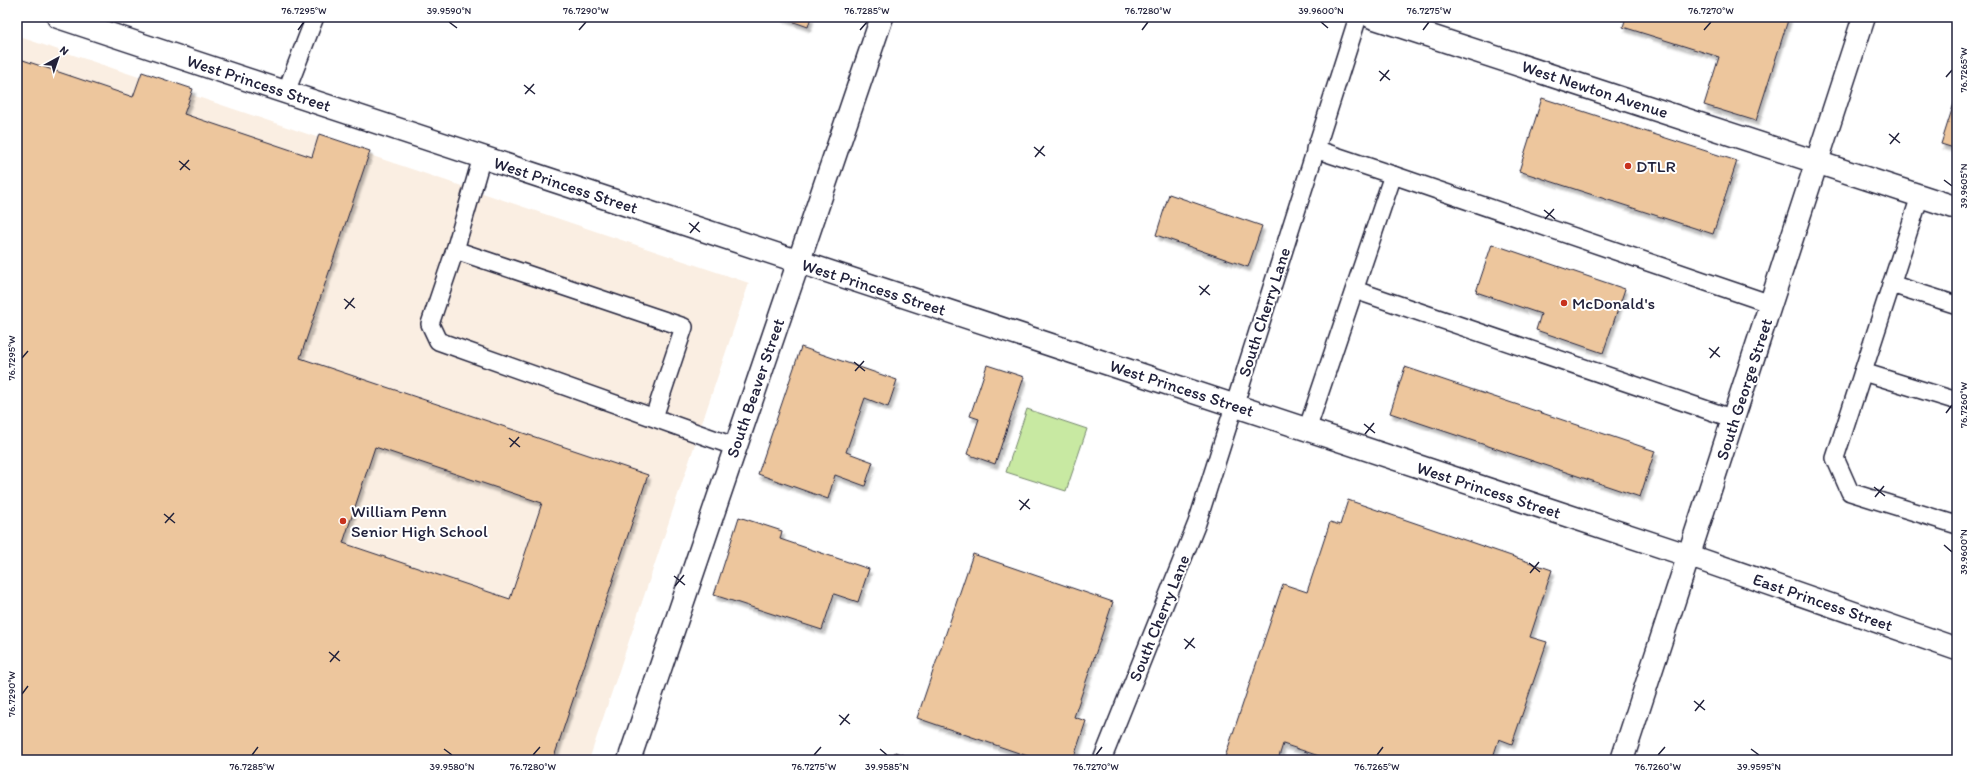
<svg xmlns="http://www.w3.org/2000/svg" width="1974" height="777" font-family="Itim,sans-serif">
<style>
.built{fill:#faeee2}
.green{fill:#c8e9a2;stroke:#75866e}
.building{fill:#edc69d;stroke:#22223b;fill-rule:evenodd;filter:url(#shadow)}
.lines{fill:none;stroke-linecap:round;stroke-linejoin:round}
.lane-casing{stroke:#22223b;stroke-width:20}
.street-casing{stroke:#22223b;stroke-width:25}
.secondary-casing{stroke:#22223b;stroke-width:25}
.primary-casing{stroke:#22223b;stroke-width:25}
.lane{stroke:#fff;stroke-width:17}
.street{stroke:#fff;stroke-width:22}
.secondary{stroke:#fff;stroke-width:22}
.primary{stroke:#fff;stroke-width:22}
.ticks{fill:none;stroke:#22223b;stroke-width:1.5}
.poi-dot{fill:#c8321e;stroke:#fff;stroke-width:1.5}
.labels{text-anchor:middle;stroke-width:4;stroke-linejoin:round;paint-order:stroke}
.street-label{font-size:17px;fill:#22223b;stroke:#fff}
.poi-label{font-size:17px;fill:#22223b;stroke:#fff;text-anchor:start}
.neatline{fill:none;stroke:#22223b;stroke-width:1.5}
.ticks-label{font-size:10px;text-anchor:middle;fill:#22223b}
</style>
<defs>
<filter id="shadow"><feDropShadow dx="2.5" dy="4.5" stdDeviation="1" flood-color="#0004"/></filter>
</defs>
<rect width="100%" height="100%" fill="#fff"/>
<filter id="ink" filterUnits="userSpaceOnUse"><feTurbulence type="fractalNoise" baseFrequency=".025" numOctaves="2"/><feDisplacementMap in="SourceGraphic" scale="8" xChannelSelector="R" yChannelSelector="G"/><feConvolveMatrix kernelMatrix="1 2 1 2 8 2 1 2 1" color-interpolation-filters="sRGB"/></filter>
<g filter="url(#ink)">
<polygon class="built" points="17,36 749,283 589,760 17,760"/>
<polygon class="green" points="1027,409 1087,429 1066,491 1006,472"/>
<g class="building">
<polygon points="780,17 811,17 808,27"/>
<polygon points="1626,17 1789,17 1756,121 1704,105 1719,57 1623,27"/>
<path d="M17,58L133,97L142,72L193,89L184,114L312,157L319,134L370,151L300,358L648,475L553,760H17ZM375,447L542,503L510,599L343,543Z"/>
<polygon points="1957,94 1957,149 1941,144"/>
<polygon points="1542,98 1737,161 1713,234 1519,171"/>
<polygon points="1169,194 1262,226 1248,267 1156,235"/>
<polygon points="1492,244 1625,289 1603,353 1536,330 1541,314 1476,292"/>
<polygon points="801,347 897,380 888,407 865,398 846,452 873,462 865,486 835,475 828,499 758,474"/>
<polygon points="987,365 1024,377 995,464 967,454 979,419 970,416"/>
<polygon points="1405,367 1655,451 1640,497 1390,413"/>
<polygon points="1348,500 1552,570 1530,637 1547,642 1512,744 1499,739 1492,760 1331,760 1283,744 1278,760 1224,760 1283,584 1307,592 1330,522 1340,525"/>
<polygon points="739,517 782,531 780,539 869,569 858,602 834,594 822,630 714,595"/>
<polygon points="973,554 1113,602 1074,717 1086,721 1073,760 1039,760 917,718"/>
<polygon points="895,752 917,760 893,760"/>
<polygon points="683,757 692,760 682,760"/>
</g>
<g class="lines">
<g class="lane-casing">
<g id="lane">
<polyline points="286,92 315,17"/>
<polyline points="1315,149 1393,175"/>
<polyline points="482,157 455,250 430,324 438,341 736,447"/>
<polyline points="1920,196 1835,458 1850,492 1957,525"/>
<polyline points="455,250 684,327 654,417"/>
<polyline points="1891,284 1957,305"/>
<polyline points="1355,290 1734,419"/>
<polyline points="1863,372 1957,401"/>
<polyline points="1307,430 1393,175 1771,304"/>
<polyline points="1102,760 1197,523 1358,17"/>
</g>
</g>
<g class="street-casing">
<polyline id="street" points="1372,17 1957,208"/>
</g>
<g class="secondary-casing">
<g id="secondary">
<polyline points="58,17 1690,556 1957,649"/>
<polyline points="629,760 882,17"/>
</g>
</g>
<g class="primary-casing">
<polyline id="primary" points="1622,760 1864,17"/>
</g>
<use href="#lane" class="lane"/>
<use href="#street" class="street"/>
<use href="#secondary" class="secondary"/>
<use href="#primary" class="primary"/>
</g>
</g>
<path class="ticks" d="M449,22L457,28M1321,22L1328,28M298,30L304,22M579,30L586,22M860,30L867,22M1142,30L1148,22M1423,30L1429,22M1704,30L1711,22M1379,71L1390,80M1946,77L1952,70M1380,81L1389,70M524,85L535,94M525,94L534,84M1889,134L1900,143M1890,144L1899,133M1034,147L1045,156M1035,157L1044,146M179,161L190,170M180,170L189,160M1944,180L1952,186M1544,210L1555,219M1545,219L1554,209M689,223L700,232M690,233L699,222M1199,286L1210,295M1200,295L1209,285M344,299L355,308M345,309L354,298M1709,348L1720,357M22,358L28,351M1710,358L1719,347M854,362L865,371M855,371L864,361M1946,413L1952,405M1364,424L1375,433M1365,434L1374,423M509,438L520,447M510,447L519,437M1874,487L1885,496M1875,497L1884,486M1019,500L1030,509M1020,510L1029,499M164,514L175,523M165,523L174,513M1944,545L1952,552M1529,563L1540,572M1530,573L1539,562M674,576L685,585M675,586L684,575M1184,639L1195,648M1185,649L1194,638M329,652L340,661M330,662L339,651M22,694L28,686M1694,701L1705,710M1695,711L1704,700M839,715L850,724M840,725L849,714M444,749L452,755M880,749L887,755M1751,749L1759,755M252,755L258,747M533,755L540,747M814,755L821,747M1096,755L1102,747M1377,755L1383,747M1658,755L1665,747"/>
<g class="poi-dot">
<circle cx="1628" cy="166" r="4"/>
<circle cx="1564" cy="303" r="4"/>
<circle cx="343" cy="521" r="4"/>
</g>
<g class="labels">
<g class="street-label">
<text transform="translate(259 83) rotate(18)" y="6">West Princess Street</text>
<text transform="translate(1595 89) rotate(18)" y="6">West Newton Avenue</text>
<text transform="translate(566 185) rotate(18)" y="6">West Princess Street</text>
<text transform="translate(874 287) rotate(18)" y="6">West Princess Street</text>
<text transform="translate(1264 312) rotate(-72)" y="6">South Cherry Lane</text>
<text transform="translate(755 388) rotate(-71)" y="6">South Beaver Street</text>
<text transform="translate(1182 388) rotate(18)" y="6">West Princess Street</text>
<text transform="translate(1744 389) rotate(-72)" y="6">South George Street</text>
<text transform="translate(1489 490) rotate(18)" y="6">West Princess Street</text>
<text transform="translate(1823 602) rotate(19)" y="6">East Princess Street</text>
<text transform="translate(1159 618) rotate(-68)" y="6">South Cherry Lane</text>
</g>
<g class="poi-label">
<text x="1636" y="172">DTLR</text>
<text x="1572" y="309">McDonald's</text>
<text x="351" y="517">William Penn<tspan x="351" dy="20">Senior High School</tspan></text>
</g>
</g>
<rect width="1974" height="777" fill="none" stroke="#fff" stroke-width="44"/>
<g transform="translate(58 58) rotate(40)" stroke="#ffffff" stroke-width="3" paint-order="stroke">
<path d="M0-3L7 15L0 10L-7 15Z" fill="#22223b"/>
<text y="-6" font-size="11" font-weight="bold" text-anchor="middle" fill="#22223b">N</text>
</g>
<rect x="22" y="22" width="1930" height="733" class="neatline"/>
<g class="ticks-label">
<text x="304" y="14">76.7295°W</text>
<text x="449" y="14">39.9590°N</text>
<text x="586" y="14">76.7290°W</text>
<text x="867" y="14">76.7285°W</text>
<text x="1148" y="14">76.7280°W</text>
<text x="1321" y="14">39.9600°N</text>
<text x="1429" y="14">76.7275°W</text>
<text x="1711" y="14">76.7270°W</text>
<text transform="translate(1963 70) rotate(-90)" y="4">76.7265°W</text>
<text transform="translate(1963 186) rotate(-90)" y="4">39.9605°N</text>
<text transform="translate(11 358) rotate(-90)" y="4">76.7295°W</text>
<text transform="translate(1963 405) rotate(-90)" y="4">76.7260°W</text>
<text transform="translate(1963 552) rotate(-90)" y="4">39.9600°N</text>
<text transform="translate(11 694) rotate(-90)" y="4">76.7290°W</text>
<text x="252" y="770">76.7285°W</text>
<text x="452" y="770">39.9580°N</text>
<text x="533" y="770">76.7280°W</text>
<text x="814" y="770">76.7275°W</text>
<text x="887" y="770">39.9585°N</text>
<text x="1096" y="770">76.7270°W</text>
<text x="1377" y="770">76.7265°W</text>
<text x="1658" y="770">76.7260°W</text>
<text x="1759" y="770">39.9595°N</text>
</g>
</svg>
